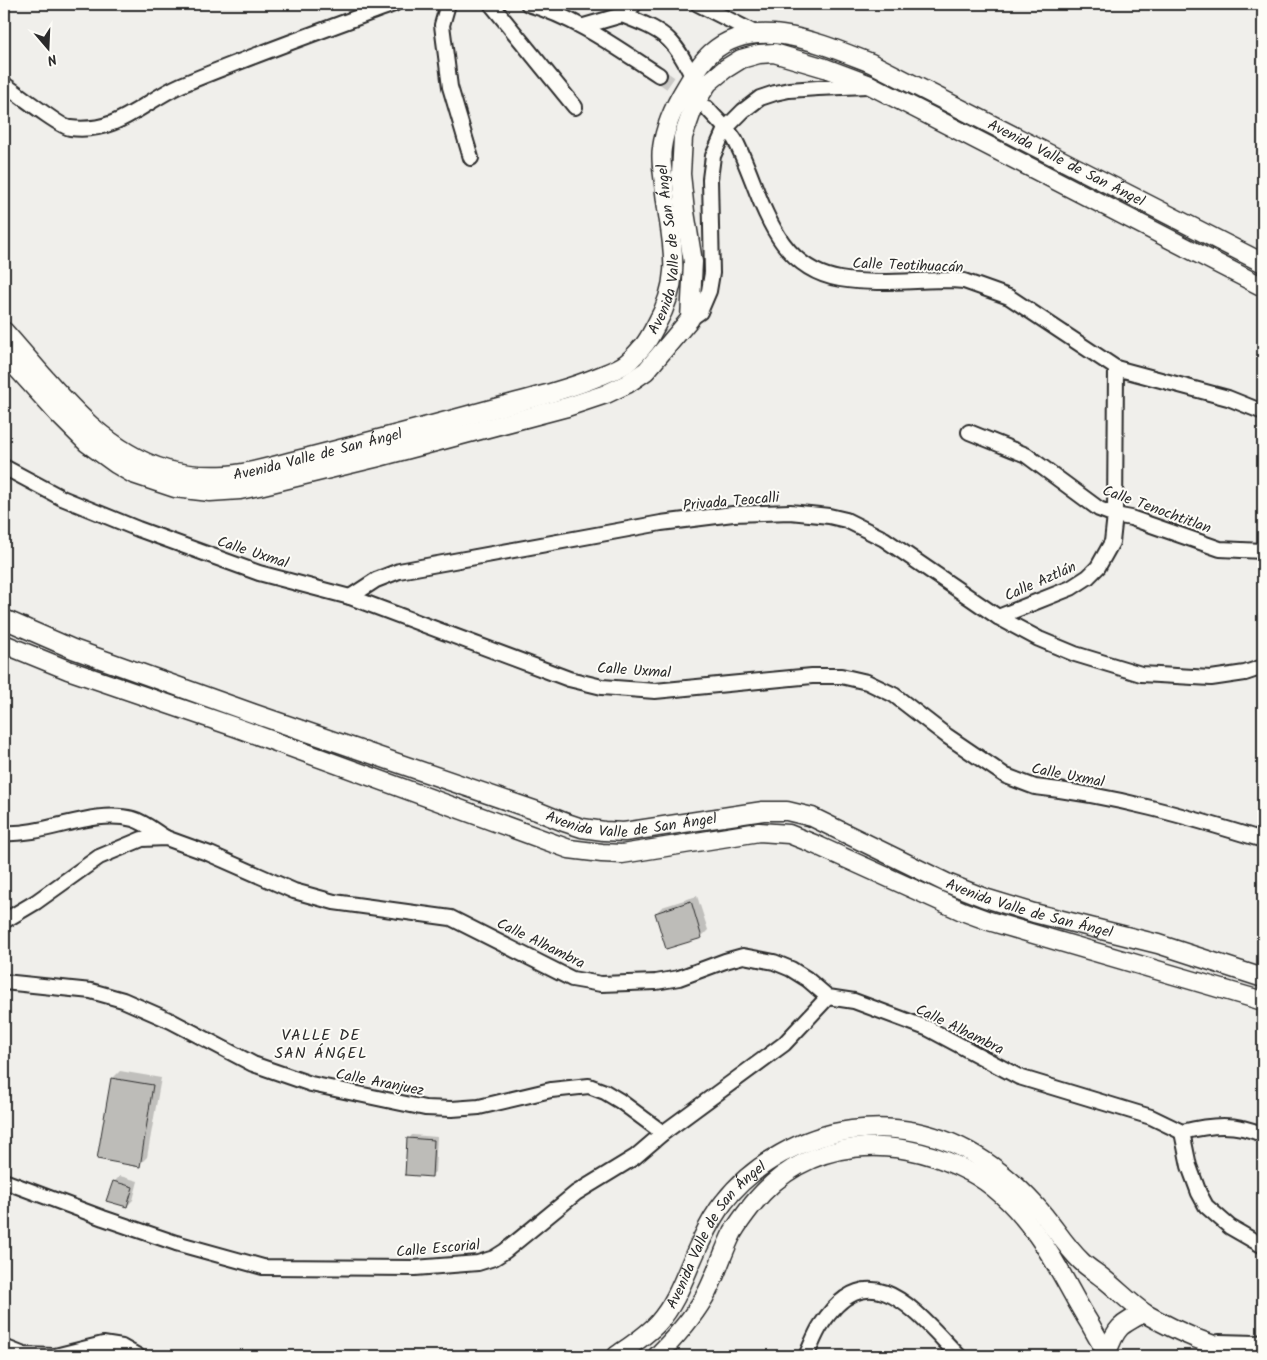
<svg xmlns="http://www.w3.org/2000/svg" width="1267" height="1360" font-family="Kalam,sans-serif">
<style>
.shadow{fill:#0003}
.building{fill:#bdbcb8;stroke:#2b2b2b}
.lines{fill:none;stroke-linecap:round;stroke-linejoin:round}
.minor-tunnel{stroke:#c9c8c5;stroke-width:14;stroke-dasharray:14 7;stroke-linecap:butt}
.minor-casing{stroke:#2b2b2b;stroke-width:18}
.tertiary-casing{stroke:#2b2b2b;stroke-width:21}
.minor{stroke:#fdfcf7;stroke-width:14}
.tertiary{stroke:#fdfcf7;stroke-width:18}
.labels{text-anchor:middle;stroke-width:4;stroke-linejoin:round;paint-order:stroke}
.street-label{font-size:15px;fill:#2b2b2b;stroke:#fdfcf7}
.neighbourhood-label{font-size:16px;letter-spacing:1px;fill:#2b2b2b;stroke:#fdfcf7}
</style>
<rect width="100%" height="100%" fill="#f0efeb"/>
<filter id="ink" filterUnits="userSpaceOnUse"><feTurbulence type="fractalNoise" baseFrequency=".02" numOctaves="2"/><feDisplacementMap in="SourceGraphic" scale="10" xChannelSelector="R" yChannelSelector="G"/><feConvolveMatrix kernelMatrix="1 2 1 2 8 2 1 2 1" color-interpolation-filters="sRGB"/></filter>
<g filter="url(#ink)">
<g class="shadow">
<polygon points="697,896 708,930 702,936 667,947 656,913 662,907"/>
<polygon points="120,1071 161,1078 147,1157 139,1165 112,1079"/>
<polygon points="412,1135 437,1137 435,1172 431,1175 409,1139"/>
<polygon points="120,1176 138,1181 133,1200 127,1206 114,1182"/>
</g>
<g class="building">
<polygon points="691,901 702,938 666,949 655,913"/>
<polygon points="111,1078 153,1085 140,1167 97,1159"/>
<polygon points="407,1138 434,1140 432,1177 405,1175"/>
<polygon points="113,1181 133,1187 127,1207 106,1201"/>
</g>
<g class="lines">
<polyline class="minor-tunnel" points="659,75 692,98"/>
<g class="minor-casing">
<g id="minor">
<polyline points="448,4 442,25 450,87 471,158"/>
<polyline points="491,4 575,107"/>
<path d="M528,4C577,18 617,48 659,75"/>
<polyline points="698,4 757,34"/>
<path d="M622,15C663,31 673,36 692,76"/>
<polyline points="584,26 622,15 635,4"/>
<path d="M4,84C14,91 62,128 70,128C118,134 142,102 181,85C251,56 323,30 394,4"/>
<path d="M707,108C715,118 729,130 735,140C762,192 770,267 840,279C877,285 914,280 951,280L964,281L1009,297L1116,368L1228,398L1263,412"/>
<polyline points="690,319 700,312 709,291 712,273 710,179 713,156 725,129 743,111 760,98 775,93 789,90 818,88 867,86"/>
<polyline points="969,432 1026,455 1099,509 1115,515 1131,518 1220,549 1263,551"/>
<path d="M4,467L62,498L138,529L259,573L350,597L569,679L602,687L655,691L812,676H841L867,682L894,695L947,736L1006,776L1035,787C1113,795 1189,817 1263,840"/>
<polyline points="350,597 376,580 399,571 661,523 733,514 790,512 829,516 846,520 884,539 998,617 1039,639 1075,654 1141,674 1211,678 1245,673 1263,667"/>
<polyline points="998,617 1071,588 1088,577 1098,567 1112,542 1115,515 1116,368"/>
<path d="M4,833C46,836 92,808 133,819C144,822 156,832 166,838"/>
<path d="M4,921L36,902L99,857L142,839L166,838L210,854L294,891L334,902L451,918L572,979L601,984L656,982L679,978L725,961L743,956L774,962L791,969L807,979L828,997L854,1001L929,1029L1019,1077L1151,1117L1182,1132C1210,1125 1236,1122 1263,1135"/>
<polyline points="4,982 91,991 123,1000 171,1021 253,1064 311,1084 425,1108 452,1109 479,1107 551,1090 589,1086 605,1092 620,1101 663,1133"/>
<polyline points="1182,1132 1189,1166 1199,1193 1206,1206 1230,1227 1263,1246"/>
<polyline points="4,1181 103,1218 176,1243 263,1267 415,1268 478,1263 494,1258 505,1251 576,1193 635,1157 663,1133 784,1044 828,997"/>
<polyline points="1219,1342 1256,1343 1263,1342"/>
<polyline points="4,1347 24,1355 55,1356 103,1344 122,1347 138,1356"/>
<path d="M806,1356C811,1346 815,1334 821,1325C871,1248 918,1315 959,1356"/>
</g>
</g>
<g class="tertiary-casing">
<g id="tertiary">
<path id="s1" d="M4,331C50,382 97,450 167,470C186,475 207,476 227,475C255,473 282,463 309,457C364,443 418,429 473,414C515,402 559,393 600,376C607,373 615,370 622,366C630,362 638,352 644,345C649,339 652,332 656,325C686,272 669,239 664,184C663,173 660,160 662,148C665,126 675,105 686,87C693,75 701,62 711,53C756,13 824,45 871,63L1263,263"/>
<polyline points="4,354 58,414 87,443 116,464 133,474 175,488 210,492 240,490 259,486 375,458 567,407 606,394 627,384 646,371 690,319 693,262 685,212 681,174 683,137 695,103 708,83 725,69 741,59 759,54 774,53 825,68 870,85 1263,287"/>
<path id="s2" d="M4,619L73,649L255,714L537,811L564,822L582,828L604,831L624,832L763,811H787L812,817L947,883L985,898L1034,913L1158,944L1263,978"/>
<polyline points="4,644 68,670 235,727 569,849 602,853 622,854 759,832 789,834 814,844 962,911 989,921 1263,1001"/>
<path d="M1107,1353C1116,1327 1120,1325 1144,1313"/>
<path id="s3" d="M616,1356C630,1346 646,1336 658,1323C679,1300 687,1268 701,1241C707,1228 715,1213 724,1202C753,1164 804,1136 852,1130C927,1120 986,1151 1036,1206C1052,1223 1064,1245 1081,1261C1088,1268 1097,1273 1104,1279C1118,1290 1131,1304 1146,1314C1162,1323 1178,1331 1195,1338C1216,1346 1240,1356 1263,1353"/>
<path d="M657,1356C675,1338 691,1320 704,1298C716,1277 722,1253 733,1232C739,1222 746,1213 753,1204C808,1136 896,1133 970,1172C993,1184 1015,1206 1031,1227C1055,1257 1070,1292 1090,1324C1096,1335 1102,1347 1110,1356"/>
</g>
</g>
<use href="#minor" class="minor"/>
<use href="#tertiary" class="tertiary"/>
</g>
</g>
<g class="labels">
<g class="street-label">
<text dy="5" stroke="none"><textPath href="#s1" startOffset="1420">Avenida Valle de San Ángel</textPath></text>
<text dy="5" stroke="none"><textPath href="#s1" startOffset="820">Avenida Valle de San Ángel</textPath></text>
<text transform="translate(908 265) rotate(2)" y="5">Calle Teotihuacán</text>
<text dy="5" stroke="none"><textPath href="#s1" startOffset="371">Avenida Valle de San Ángel</textPath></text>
<text transform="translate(731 501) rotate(-5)" y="5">Privada Teocalli</text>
<text transform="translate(1157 509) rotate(20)" y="5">Calle Tenochtitlan</text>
<text transform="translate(253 552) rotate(18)" y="5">Calle Uxmal</text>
<text transform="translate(1040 581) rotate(-24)" y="5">Calle Aztlán</text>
<text transform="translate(634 670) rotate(4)" y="5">Calle Uxmal</text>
<text transform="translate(1068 775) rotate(11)" y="5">Calle Uxmal</text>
<text dy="5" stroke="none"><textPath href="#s2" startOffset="664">Avenida Valle de San Ángel</textPath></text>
<text dy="5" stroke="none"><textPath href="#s2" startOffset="1084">Avenida Valle de San Ángel</textPath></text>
<text transform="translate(541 943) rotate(26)" y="5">Calle Alhambra</text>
<text transform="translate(960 1029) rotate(26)" y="5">Calle Alhambra</text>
<text transform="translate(380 1082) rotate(11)" y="5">Calle Aranjuez</text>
<text dy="5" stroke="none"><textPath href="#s3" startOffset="160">Avenida Valle de San Ángel</textPath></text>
<text transform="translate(438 1248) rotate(-5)" y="5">Calle Escorial</text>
</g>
<g class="neighbourhood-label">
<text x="321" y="1040">VALLE DE<tspan x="321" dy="18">SAN ÁNGEL</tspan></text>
</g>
</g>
<rect width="1267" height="1360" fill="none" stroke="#fdfcf7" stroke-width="20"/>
<rect x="10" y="10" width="1247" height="1340" fill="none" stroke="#2b2b2b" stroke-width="2" filter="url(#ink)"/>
<g transform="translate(48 48) rotate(161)" stroke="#fdfcf7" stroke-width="4" paint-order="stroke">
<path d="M0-4L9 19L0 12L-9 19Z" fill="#2b2b2b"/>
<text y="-8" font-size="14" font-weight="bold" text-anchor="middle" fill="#2b2b2b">N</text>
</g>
</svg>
